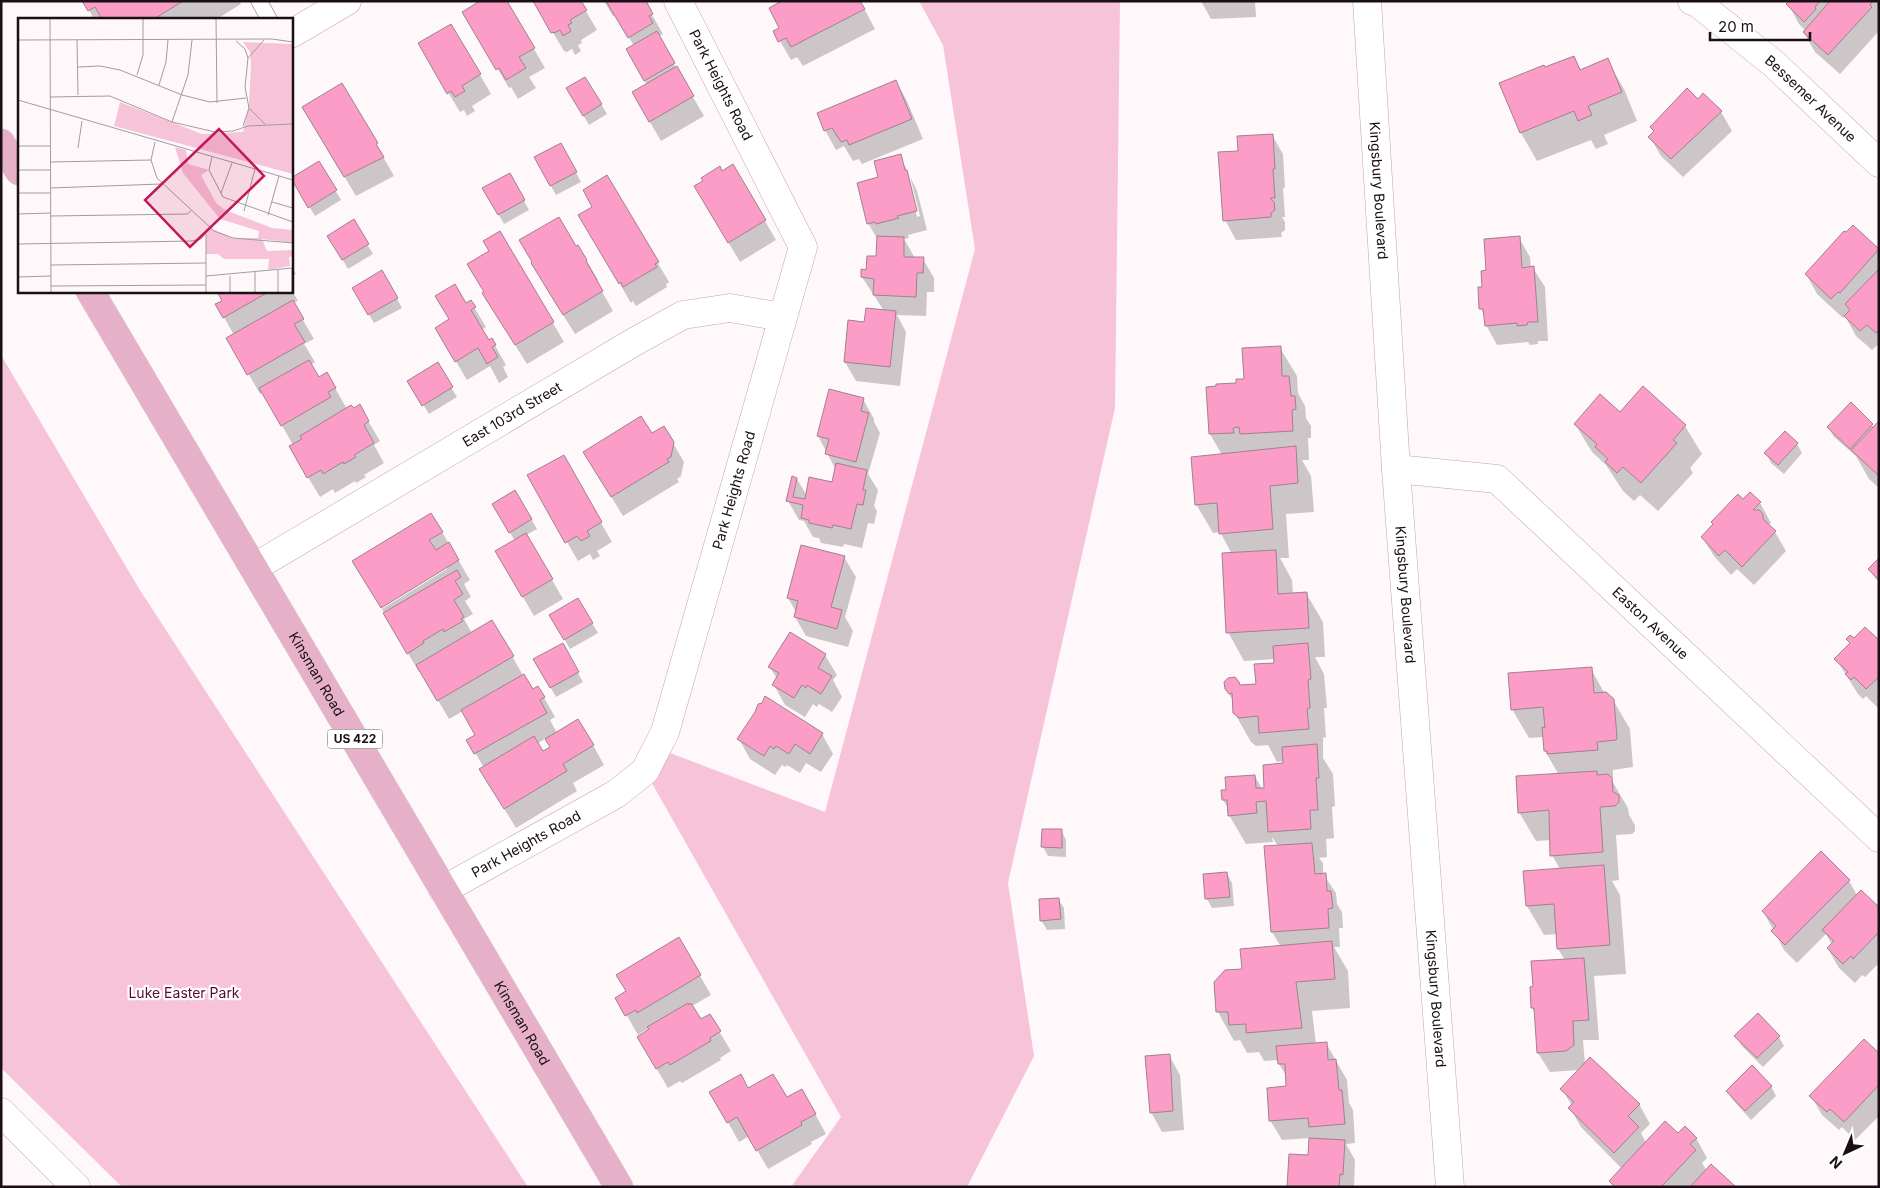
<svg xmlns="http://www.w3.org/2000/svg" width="1880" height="1188" font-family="Inter,sans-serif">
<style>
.green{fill:#f7c3d8}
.shadow{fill:#0003;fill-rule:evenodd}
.building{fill:#fb9dc7;stroke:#a0818e}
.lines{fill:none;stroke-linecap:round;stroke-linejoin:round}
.service-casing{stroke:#c4a4b1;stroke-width:17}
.minor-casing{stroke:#c4a4b1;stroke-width:29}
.primary-casing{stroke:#d6d4d5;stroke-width:29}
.service{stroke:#fff;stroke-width:15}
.minor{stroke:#fff;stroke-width:28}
.primary{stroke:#e6b0c9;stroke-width:28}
.labels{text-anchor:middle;stroke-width:4.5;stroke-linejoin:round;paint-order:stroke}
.shield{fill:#fff;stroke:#5f575a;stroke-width:1}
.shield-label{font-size:12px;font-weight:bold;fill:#1a0f14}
.street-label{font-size:14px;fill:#1a0f14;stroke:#fff}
.park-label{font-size:14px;fill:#5b0737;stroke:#fff}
.inset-road{fill:none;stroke:#a39b9e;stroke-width:1}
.view{fill:#c2185b;fill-opacity:0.15;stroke:#c2185b;stroke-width:2.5}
.inset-edge{fill:none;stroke:#1a0f14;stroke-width:2.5}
</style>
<rect width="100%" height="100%" fill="#fff8fa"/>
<g class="green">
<polygon points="919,1 1120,1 1115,408 1008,883 1034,1056 967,1187 791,1187 841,1117 645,771 657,748 825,812 975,249 943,45"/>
<polygon points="1,355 138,587 528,1187 122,1187 1,1068"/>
</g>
<g class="shadow">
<polygon points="84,1 239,1 241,4 217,19 94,19"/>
<polygon points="506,1 545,68 529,77 536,88 518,99 511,87 509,88 464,12"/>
<polygon points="534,1 580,1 597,30 581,40 582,43 578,45 581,51 575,55 572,49 567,52 564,51"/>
<polygon points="604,1 644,1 663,34 659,36 662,44 704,116 661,141 633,93 647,85 627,50 634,46 616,15 613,16"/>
<polygon points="785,1 860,1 875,29 803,66 797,57 791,60 780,41"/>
<polygon points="1201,1 1255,1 1256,17 1211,19"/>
<polygon points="1789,1 1879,1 1879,31 1840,74 1815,52 1804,33 1806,31 1799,24 1788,4"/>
<polygon points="451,25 491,94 472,106 475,111 467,116 464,110 460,112 419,44"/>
<polygon points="1574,57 1581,70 1607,60 1624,89 1637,121 1604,135 1608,144 1596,149 1591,140 1537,161 1521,133 1501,84"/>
<polygon points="896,81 907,101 923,139 862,164 859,159 853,161 844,146 836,150 825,130"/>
<polygon points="342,84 394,176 356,196 315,127"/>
<polygon points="568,89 601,104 607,114 589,125"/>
<polygon points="1698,101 1721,112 1732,131 1683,177 1661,156 1650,137 1654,132 1651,127"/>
<polygon points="1272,135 1283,154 1285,188 1283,188 1285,217 1282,217 1285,222 1285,230 1281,233 1282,237 1236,240 1225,220 1240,152"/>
<polygon points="566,154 581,182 556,195 551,186"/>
<path d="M900,156L917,191L927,230L908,235L909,238L904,239L915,258L923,259L934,278V292H927L926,316L897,315L906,332L900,386L856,381L845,362L866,323L884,311L862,277L877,258L878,240L868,223L879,178ZM906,172L910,176L920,216L917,217Z"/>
<polygon points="319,163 341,200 315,216 293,179"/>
<polygon points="733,166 776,240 740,262 696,187"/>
<polygon points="509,174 529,210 504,224 484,189"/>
<polygon points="607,177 669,282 666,284 667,287 636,306 633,301 631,303 580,216 594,207"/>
<polygon points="353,221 373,254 348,269 329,236"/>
<polygon points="500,232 564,342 527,364 495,313 485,292 491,251"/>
<polygon points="1519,238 1530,257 1531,268 1533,268 1545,287 1548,341 1538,341 1538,344 1530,345 1528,342 1497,345 1486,325 1485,316 1481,309 1483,288 1488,271"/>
<polygon points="578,246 598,280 596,281 613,311 575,334 543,283"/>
<polygon points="1878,250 1879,344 1872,350 1856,336 1845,316 1843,318 1817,294 1806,274"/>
<polygon points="291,266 296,274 291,277"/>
<polygon points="382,272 402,308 374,323 354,288"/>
<polygon points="291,289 298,301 293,303 314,339 304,344 315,362 311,365 319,378 327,374 347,409 353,410 359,406 380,441 374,445 384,463 364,475 366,477 356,483 355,481 335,493 333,489 320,497 290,447 293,445 263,392 260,394 228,338 234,335 217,305 224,301 218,291 291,291"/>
<polygon points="471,302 486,327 481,330 489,342 492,340 506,365 503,367 508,377 499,383 490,366 467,380 448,348 450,320"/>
<polygon points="1280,348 1297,376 1298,393 1305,406 1306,418 1311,426 1311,438 1308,438 1309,460 1302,460 1311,476 1314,512 1286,514 1289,558 1280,558 1292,580 1293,594 1306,593 1323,622 1325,657 1315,657 1324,674 1327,708 1324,708 1326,737 1323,738 1323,758 1333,774 1335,806 1332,807 1334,838 1326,839 1327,857 1319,858 1323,863 1323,874 1336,893 1337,904 1342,912 1343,928 1339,928 1340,947 1334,947 1348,971 1350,1008 1312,1011 1316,1044 1326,1043 1347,1080 1349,1103 1353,1110 1355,1143 1346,1144 1355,1160 1354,1187 1288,1187 1309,1156 1310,1138 1282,1140 1270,1120 1288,1087 1287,1077 1279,1064 1279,1060 1264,1061 1259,1052 1247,1053 1240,1040 1234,1041 1218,1012 1215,983 1243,970 1281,947 1272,932 1278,846 1272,837 1273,842 1246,844 1229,815 1229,810 1223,800 1227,791 1255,776 1262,789 1266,789 1284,764 1284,761 1277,762 1268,745 1256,746 1251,742 1234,712 1234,702 1226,689 1257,686 1276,664 1275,659 1244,661 1228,632 1232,554 1220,532 1213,533 1196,504 1222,455 1210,434 1208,388 1237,384 1245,380"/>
<polygon points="437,364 457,397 429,414 409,381"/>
<polygon points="863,399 874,419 874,422 880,433 868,474 878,490 874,506 877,511 874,524 868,523 862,548 844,544 843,547 821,543 819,538 813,537 804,521 799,520 788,501 797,479 807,496 833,483 836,470 818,436"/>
<polygon points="1620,414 1685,426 1702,454 1690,468 1693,473 1658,511 1640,495 1634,501 1623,491 1606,465 1592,452 1575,424"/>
<polygon points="1879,423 1879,488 1869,479 1856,456 1834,437 1828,427 1872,425 1874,428"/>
<polygon points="651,435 673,443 684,462 681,476 677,479 679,482 623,516 596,472"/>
<polygon points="1797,444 1802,453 1784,474 1771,463 1766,453"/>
<polygon points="563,457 612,542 597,551 600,556 593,560 590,554 578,561 529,476"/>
<polygon points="515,491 537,529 526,535 563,599 534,616 497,552 515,541 493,505"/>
<polygon points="1743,501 1760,503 1771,523 1768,525 1775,532 1786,551 1754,585 1737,569 1731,575 1714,556 1702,537"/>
<path d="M442,532L470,580L464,584L471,597L465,601L473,614L464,619L472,633L492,621L532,691L538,687L555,717L550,720L557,733L593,745L604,765L573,783L577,791L516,828L492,789L484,768L468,740L477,735L463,711L449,719L421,671L419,672L382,609L447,569V566L354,562ZM546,738L552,748L542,753L537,744Z"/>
<polygon points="844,557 856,577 845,617 853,631 848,647 806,636 795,617 796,612 788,598"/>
<polygon points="1879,560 1879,583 1869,570"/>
<polygon points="578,600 598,633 570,649 551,616"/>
<polygon points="790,634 825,655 837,675 833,680 842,697 832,712 819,704 817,707 813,704 805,717 785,705 774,685 777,679 770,667"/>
<polygon points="1848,639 1879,642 1878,708 1866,696 1863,699 1858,694 1836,659 1850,644"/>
<polygon points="562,644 583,682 556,697 535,660"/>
<polygon points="1591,669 1605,694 1613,700 1630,729 1633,767 1613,770 1613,778 1611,779 1628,808 1629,815 1635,825 1635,831 1632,834 1616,835 1619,880 1612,881 1620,895 1626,974 1594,976 1599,1040 1583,1040 1585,1064 1639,1104 1650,1124 1641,1133 1646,1143 1678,1135 1696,1138 1707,1158 1702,1163 1707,1171 1734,1187 1614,1187 1611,1181 1622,1169 1581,1127 1570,1108 1572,1106 1562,1089 1579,1070 1550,1072 1538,1053 1536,1015 1532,1008 1565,960 1558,949 1557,934 1544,935 1527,906 1524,872 1560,869 1552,855 1551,840 1536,841 1519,812 1559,775 1545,751 1544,737 1529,738 1512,709"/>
<polygon points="822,734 833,754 821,772 806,763 800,773 787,765 786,767 782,765 775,775 750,759 739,739"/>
<polygon points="1061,830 1066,840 1066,857 1048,856 1043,847"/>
<polygon points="1227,874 1232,883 1234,906 1212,908 1207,899 1205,875"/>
<polygon points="1849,881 1857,895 1879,909 1879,963 1865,977 1862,975 1855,983 1839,968 1828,949 1832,945 1826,934 1797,963 1784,950 1763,911"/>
<polygon points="1058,899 1064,908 1065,929 1047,930 1041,920"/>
<polygon points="679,939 711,995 692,1006 701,1021 710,1016 731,1051 720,1058 721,1060 682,1083 680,1081 668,1088 638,1037 648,1031 647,1029 638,1035 617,998 627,992"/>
<polygon points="1736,1036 1779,1037 1784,1046 1763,1067 1741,1045"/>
<polygon points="1879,1054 1879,1116 1855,1140 1842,1127 1839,1130 1822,1115 1811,1096"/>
<polygon points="1169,1055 1180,1075 1184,1130 1162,1132 1151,1112"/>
<polygon points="1771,1086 1776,1096 1751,1120 1733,1100 1727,1091"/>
<polygon points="748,1089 786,1099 802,1090 826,1134 811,1142 812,1144 768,1169 749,1136 739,1142 711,1092"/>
</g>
<g class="building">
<polygon points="82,1 183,1 154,19 102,19 95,7 88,11"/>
<polygon points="480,1 507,1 535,48 519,57 526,68 506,80 499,68 496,70 462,12"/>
<polygon points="533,1 581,1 587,10 570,20 572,23 568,25 571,31 563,36 560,30 554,33 554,32 551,33"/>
<polygon points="606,1 646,1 653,14 649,16 653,23 628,38"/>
<polygon points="782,1 860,1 865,9 791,47 786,38 778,42 773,31 779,28 769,8"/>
<polygon points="1789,1 1820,1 1815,7 1816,9 1804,22 1786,4"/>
<polygon points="1830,1 1873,1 1870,5 1872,7 1828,55 1803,32"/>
<polygon points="451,24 481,74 462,86 465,91 455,97 451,91 447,94 418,43"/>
<polygon points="657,31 675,63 644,81 626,49"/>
<polygon points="1574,56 1580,70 1608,58 1622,92 1588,106 1592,115 1578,121 1574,111 1520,133 1499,83 1544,65 1545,67"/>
<polygon points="677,66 694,96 649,122 632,92"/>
<polygon points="585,77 602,104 583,116 566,88"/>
<polygon points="896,80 912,119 849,145 847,140 841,142 832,128 824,131 817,113"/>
<polygon points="342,83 378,143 376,144 384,157 344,177 302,107"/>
<polygon points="1687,88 1698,99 1703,93 1722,111 1671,159 1648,137 1654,131 1650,127"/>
<polygon points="1273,134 1275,169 1273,169 1275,198 1270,198 1274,202 1275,210 1271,213 1271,217 1223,221 1218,152 1238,151 1237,136"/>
<polygon points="561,143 577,172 550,186 534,157"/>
<polygon points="901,154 905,170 907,170 917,211 897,216 899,218 876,224 875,222 867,224 857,183 878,177 874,161"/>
<polygon points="319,161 337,190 308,208 291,178"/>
<polygon points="733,164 766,220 728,243 694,186 703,181 701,178 720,166 722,171"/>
<polygon points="510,173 525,200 498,215 482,188"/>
<polygon points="607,175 659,262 655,264 657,267 623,287 621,282 619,284 578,215 592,207 583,190"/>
<polygon points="559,217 576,246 578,245 587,260 586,261 603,291 563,315 531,263 532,262 519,240"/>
<polygon points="354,219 369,244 342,260 327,236"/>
<polygon points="1853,225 1879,249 1840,293 1838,292 1831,299 1805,274 1844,231 1846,232"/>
<polygon points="500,231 554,322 515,345 482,293 484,292 467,264 489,251 483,241"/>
<polygon points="877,236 904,237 904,257 924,257 923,273 917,273 916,297 873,295 874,279 861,277 861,269 866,270 867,256 876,256"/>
<polygon points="1520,236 1522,268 1534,266 1538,322 1528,322 1527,325 1517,326 1517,323 1485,326 1483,309 1479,309 1478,287 1482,287 1481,271 1486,270 1484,239"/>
<polygon points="1879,269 1879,330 1876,333 1867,325 1860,331 1844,316 1850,310 1845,304"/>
<polygon points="382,270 398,298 368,315 352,288"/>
<polygon points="455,284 466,303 471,300 476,307 471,310 489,340 492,338 496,345 492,347 498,357 487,364 478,348 455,362 435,328 449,319 435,296"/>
<polygon points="217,291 270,291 223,318 215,304 222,301"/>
<polygon points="293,300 304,319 294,324 305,342 247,375 226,338"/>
<polygon points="866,308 896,311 890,367 844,362 848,320 864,322"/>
<polygon points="1281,346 1282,376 1289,376 1291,396 1295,396 1296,409 1292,410 1293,431 1240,434 1239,427 1233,428 1234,433 1209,434 1206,387 1216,386 1216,384 1236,383 1236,379 1244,379 1242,348"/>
<polygon points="309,360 319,377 327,372 336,388 328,392 331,397 281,426 259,388"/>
<polygon points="438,362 453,387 422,406 407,381"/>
<polygon points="1643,386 1686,425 1673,440 1677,443 1641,483 1623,467 1617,473 1605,462 1608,459 1595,447 1597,444 1574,424 1600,394 1620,412"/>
<polygon points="829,389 864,398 861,411 869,413 856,462 825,454 829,439 817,436"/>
<polygon points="1851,402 1873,424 1850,449 1827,427"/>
<polygon points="360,404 369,421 364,425 374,443 354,455 356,457 344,464 343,462 323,474 321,470 307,478 289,446 302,439 300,436 351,405 354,408"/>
<polygon points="641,416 652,433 664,426 674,442 671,457 667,459 669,462 611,497 583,452"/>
<polygon points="1879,421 1879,476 1851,450"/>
<polygon points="1785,431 1798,443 1778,465 1764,453"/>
<polygon points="1296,446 1298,483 1270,486 1273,529 1219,534 1217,503 1195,505 1191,457"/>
<polygon points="564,455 602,522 587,531 590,536 581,541 577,536 565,543 527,475"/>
<polygon points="836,463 867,470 863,490 866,490 863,505 857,504 851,529 833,525 832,528 809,523 809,520 801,518 803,505 786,501 792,476 797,478 793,497 805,499 809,477 832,482"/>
<polygon points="515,490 532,519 509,533 492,504"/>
<polygon points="1750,492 1761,502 1753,510 1759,510 1763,514 1763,519 1776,531 1742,567 1725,550 1719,556 1701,537 1713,524 1711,522 1738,494 1743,499"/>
<polygon points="431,513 443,532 429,540 436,550 449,542 459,560 381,608 352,561"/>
<polygon points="526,533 553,579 522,597 495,551"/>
<polygon points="801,545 845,556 831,607 842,610 837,629 794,617 798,601 787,598"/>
<polygon points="1276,550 1278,594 1307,592 1309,628 1226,633 1222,553"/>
<polygon points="1879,558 1879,580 1868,569"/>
<polygon points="457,570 461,577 455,581 463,594 454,600 464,617 461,619 463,621 444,632 443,629 423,641 424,643 407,654 383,613"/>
<polygon points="578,598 593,623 564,640 549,615"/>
<polygon points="492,620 514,656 437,701 416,665"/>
<polygon points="1865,627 1879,640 1879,677 1866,689 1854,677 1851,680 1845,674 1848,672 1834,659 1850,643 1846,639 1850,635 1854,638"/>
<polygon points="790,632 826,654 818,668 832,676 821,694 807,685 806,688 802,685 794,698 772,685 779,673 768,667"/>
<polygon points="563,643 579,672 550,688 533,659"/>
<polygon points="1308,643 1311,679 1308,680 1310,708 1307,709 1309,729 1259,733 1258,716 1239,718 1233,713 1232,693 1229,694 1225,689 1224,682 1228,678 1235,677 1239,682 1240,685 1256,684 1254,664 1274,663 1273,646"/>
<polygon points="1592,667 1594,693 1606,692 1614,699 1617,738 1616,740 1597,742 1598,750 1547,754 1547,751 1544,751 1542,727 1545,728 1543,707 1511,710 1508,673"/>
<polygon points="524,674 533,689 538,686 545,697 540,700 547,713 474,754 466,740 475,735 461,710"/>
<polygon points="765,696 823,733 810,754 795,744 789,754 776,746 774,749 770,746 764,756 737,739 755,712 758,704 762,703"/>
<polygon points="578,719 594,745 563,764 567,771 504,809 479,769 534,736 543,751 550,747 545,739"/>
<polygon points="1317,744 1319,778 1316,778 1318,810 1310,810 1311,829 1268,832 1266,801 1256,802 1257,813 1228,816 1227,800 1222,800 1221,790 1226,790 1225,777 1255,775 1256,788 1264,788 1263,765 1283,763 1282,747"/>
<polygon points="1597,771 1597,775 1608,774 1612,778 1613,792 1619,795 1619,802 1615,806 1600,807 1603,852 1550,856 1549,810 1518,813 1516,776"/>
<polygon points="1042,829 1062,829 1062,848 1041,847"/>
<polygon points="1312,843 1315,874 1326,873 1327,891 1331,891 1333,908 1328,909 1329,928 1271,932 1264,846"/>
<polygon points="1821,851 1850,880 1785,945 1771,931 1776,926 1762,911"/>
<polygon points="1604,865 1610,945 1557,949 1554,904 1526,906 1523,871"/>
<polygon points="1227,872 1230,897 1205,899 1203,874"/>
<polygon points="1861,890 1879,907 1879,932 1853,959 1851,956 1843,964 1827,948 1834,941 1822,930"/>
<polygon points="1059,898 1061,919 1040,921 1039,899"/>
<polygon points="679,937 701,975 637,1013 636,1010 625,1016 615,998 626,991 616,975"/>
<polygon points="1332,941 1335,979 1296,982 1302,1028 1246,1033 1246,1024 1229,1025 1228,1012 1216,1012 1214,982 1225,970 1242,969 1240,949"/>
<polygon points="1584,958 1589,1020 1573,1021 1574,1045 1566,1051 1537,1053 1534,1008 1531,1008 1530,987 1533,986 1531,961"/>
<polygon points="688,1003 689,1005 691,1003 701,1019 710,1014 721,1031 710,1038 711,1041 670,1065 668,1062 656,1069 637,1037 649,1029 647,1027"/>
<polygon points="1758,1013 1780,1036 1757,1058 1734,1036"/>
<polygon points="1864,1039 1879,1053 1879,1085 1844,1122 1830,1109 1827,1112 1809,1096"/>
<polygon points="1327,1042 1328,1060 1336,1059 1339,1090 1342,1090 1345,1124 1309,1127 1308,1118 1269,1121 1267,1088 1286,1086 1285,1064 1278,1064 1276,1046"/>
<polygon points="1170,1054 1173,1111 1150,1113 1145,1056"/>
<polygon points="1590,1057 1640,1104 1628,1116 1639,1127 1614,1153 1568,1108 1574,1102 1560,1089"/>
<polygon points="1752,1065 1772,1086 1745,1111 1726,1091"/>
<polygon points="741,1074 748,1088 773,1074 787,1097 802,1089 816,1114 801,1122 802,1125 756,1151 737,1117 727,1123 709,1092"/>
<polygon points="1665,1121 1678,1133 1685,1126 1697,1138 1690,1144 1696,1150 1661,1187 1615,1187 1609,1181"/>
<polygon points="1309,1138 1345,1140 1343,1175 1340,1174 1339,1187 1287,1187 1289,1154 1308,1155"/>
<polygon points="1711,1164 1736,1187 1690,1187"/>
</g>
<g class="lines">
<g class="service-casing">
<polyline id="service" points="259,1 269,19"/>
</g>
<g class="minor-casing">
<g id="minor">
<path id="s1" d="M1367,1L1396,469L1450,1187"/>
<path id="s2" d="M1692,1L1699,4L1774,64L1879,163"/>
<polyline points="291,34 347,1"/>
<path id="s3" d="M1396,469L1497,479L1879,838"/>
<path id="s4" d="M255,567L634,342L683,315L730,308L782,317"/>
<path id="s5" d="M443,890L616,794L645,771L665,732L803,247L678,1"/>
<polyline points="1,1112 76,1187"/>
</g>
</g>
<g class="primary-casing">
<g id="primary">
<polyline points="1,143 19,171"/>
<path id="s6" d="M90,291C268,589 442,889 619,1187"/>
</g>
</g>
<use href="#service" class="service"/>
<use href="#minor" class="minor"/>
<use href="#primary" class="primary"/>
</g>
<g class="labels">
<rect class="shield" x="327.5" y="729.5" width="55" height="19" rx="4"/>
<g class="shield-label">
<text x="355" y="743">US 422</text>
</g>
<g class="street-label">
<text transform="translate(721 85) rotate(63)" y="5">Park Heights Road</text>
<text dy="5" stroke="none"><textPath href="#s2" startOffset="154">Bessemer Avenue</textPath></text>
<text dy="5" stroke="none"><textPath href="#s1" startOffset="190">Kingsbury Boulevard</textPath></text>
<text dy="5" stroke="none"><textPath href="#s4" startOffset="299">East 103rd Street</textPath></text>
<text dy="5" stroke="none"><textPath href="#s5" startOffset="530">Park Heights Road</textPath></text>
<text dy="5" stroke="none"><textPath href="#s1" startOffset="595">Kingsbury Boulevard</textPath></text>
<text dy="5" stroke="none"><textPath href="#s3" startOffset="312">Easton Avenue</textPath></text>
<text dy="5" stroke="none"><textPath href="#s6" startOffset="445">Kinsman Road</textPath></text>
<text dy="5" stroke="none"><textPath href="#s5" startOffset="95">Park Heights Road</textPath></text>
<text dy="5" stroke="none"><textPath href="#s1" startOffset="1000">Kingsbury Boulevard</textPath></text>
<text dy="5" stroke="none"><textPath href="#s6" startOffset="850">Kinsman Road</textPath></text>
</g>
<g class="park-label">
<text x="184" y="998">Luke Easter Park</text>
</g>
</g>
<g transform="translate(18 18)">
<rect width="275" height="275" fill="#fff8fa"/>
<path d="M225,24L275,26V156L96,108L102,84L184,116L225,114L231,86L233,46L232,34ZM157,129L168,132L170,146L191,152L183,157L198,185L207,192L254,210L275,212V225L244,221L249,233L275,232V238L271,239L272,248L250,252L251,241H206L200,236H188V216L192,210L215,220H240L241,213L202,201L165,155Z" fill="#f7c3d8"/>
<path class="inset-road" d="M32,0L33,275M198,0L199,85M0,22L254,21L275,24M59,22L60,77M218,23L227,31L230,40L227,69L231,90L225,108M230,40L246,22M60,49L82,48L102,52L164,77L192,84L228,80M119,57L125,37V0M141,67L148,44L150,22M32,79L92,78L154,104L197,114L215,113L230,108L275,106M0,82L275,162M232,91L247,106M154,104L170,57L174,22M137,124L133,142L139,160L196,213L215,220L275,225M0,128H32M60,130L64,103M194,139L191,152L205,179L275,204M32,144L133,142M0,152H32M32,170L143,166M0,175H32M203,175L214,145M254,184L275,190M226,193L237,151M0,196L33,195M250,197L261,158M33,198L169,196L173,193M188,216V275M0,226L173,223L183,221L192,210M33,247L188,245M274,250V275M260,252V275M237,254V275M188,258L275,250M212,258V275M0,259L33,258M33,268L188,267"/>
<path class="view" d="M201,111L246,158L172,229L127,182Z"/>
<rect width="275" height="275" class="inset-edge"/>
</g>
<rect width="1880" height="1188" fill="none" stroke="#1a0f14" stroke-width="5"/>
<g transform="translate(1845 1153) rotate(224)" stroke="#ffffff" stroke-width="4" paint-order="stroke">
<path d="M0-4L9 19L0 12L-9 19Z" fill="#1a0f14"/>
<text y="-8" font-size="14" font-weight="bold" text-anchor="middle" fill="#1a0f14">N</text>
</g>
<path d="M1710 32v8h100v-8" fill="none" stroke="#1a0f14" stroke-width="2.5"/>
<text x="1718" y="32" font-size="15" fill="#1a0f14" stroke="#ffffff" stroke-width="4" paint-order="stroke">20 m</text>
</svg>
